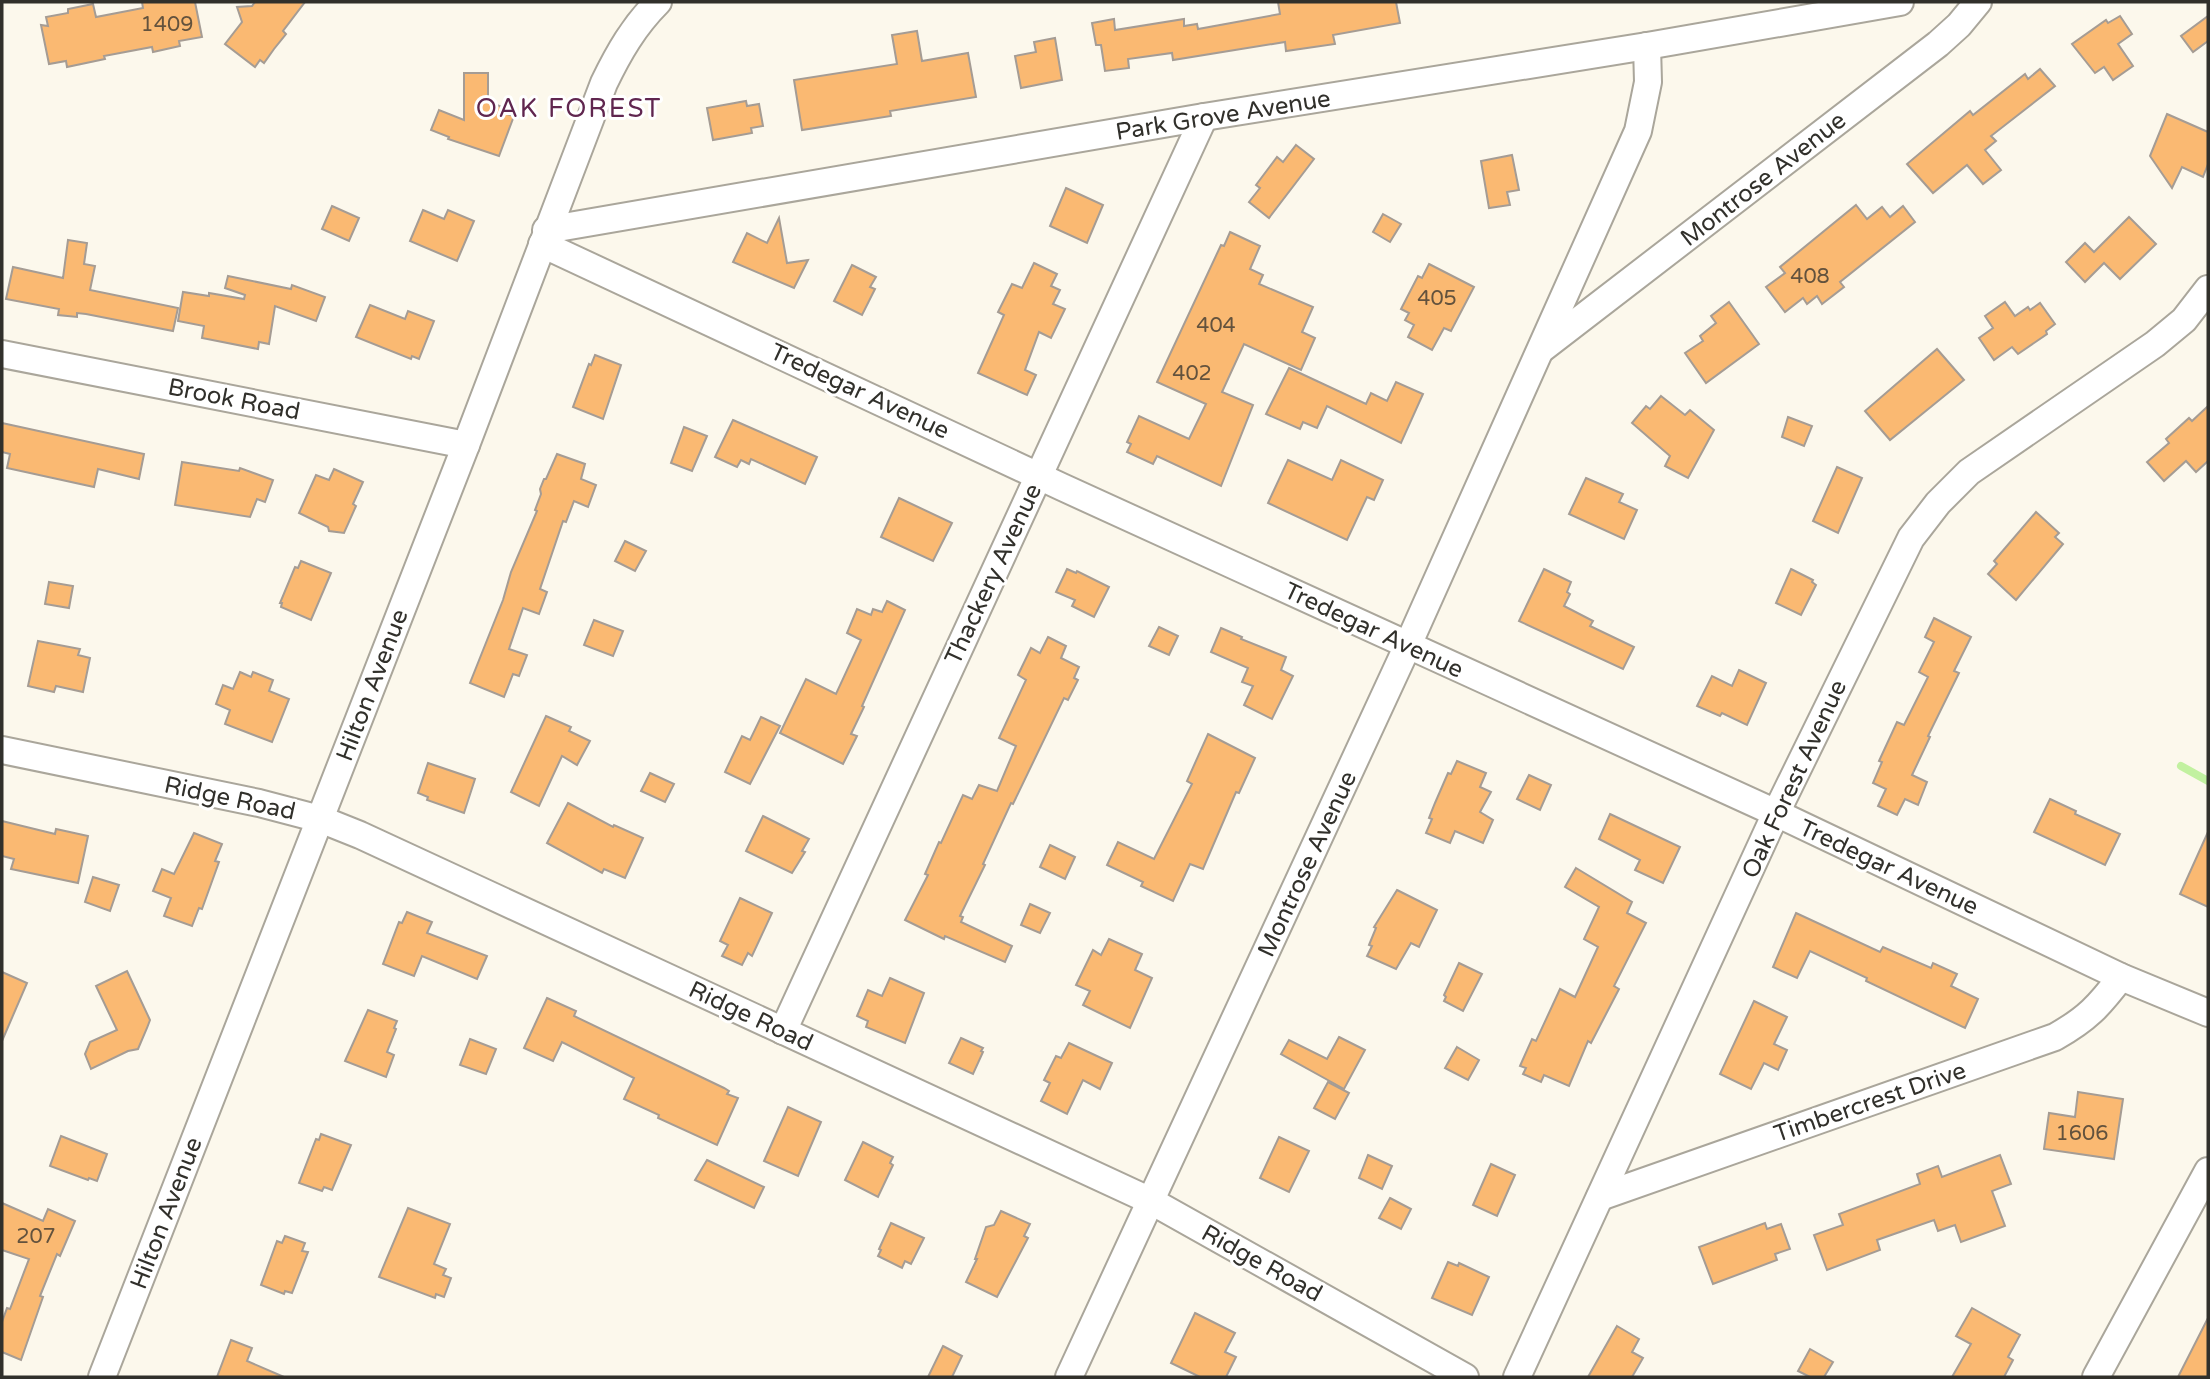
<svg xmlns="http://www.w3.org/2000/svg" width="2210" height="1379" font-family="'Varela Round',sans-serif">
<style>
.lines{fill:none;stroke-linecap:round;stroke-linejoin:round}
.stream{stroke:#c2f1a0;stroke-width:8}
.building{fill:#fab972;stroke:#a59c94;stroke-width:2}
.minor-casing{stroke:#aaa69b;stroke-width:30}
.minor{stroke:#fff;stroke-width:26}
.labels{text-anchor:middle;stroke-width:6;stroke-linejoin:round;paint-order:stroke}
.number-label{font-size:21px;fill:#63523d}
.street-label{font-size:24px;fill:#31302b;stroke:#fff}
.neighbourhood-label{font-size:26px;letter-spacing:2px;fill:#60264f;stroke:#fff}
</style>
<rect width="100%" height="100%" fill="#fcf8ec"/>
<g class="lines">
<polyline class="stream" points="2181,766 2208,781"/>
</g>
<g class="building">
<polygon points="142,2 195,2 202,37 179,41 180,46 153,52 152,47 104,56 105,59 67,67 66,61 49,64 41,25 48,26 46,17 68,13 68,9 93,4 96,17 143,8"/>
<polygon points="255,2 305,2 283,31 286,34 274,49 264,63 260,60 255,67 225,44 242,22 237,7 252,6"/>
<polygon points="1278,2 1396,2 1400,23 1333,35 1335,44 1286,51 1285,42 1173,60 1172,53 1128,59 1129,68 1105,71 1101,45 1096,45 1092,23 1114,19 1115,30 1184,19 1184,26 1197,24 1198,29 1280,14"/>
<polygon points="2120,16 2132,34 2118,44 2133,66 2113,80 2104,67 2095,73 2072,44 2106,20 2108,23"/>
<polygon points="2208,16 2208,41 2193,52 2181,36"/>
<polygon points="917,31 922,61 968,53 976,97 890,111 891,116 802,130 794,80 897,64 892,35"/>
<polygon points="1055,38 1062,80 1021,88 1015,56 1036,52 1034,42"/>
<polygon points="2040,69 2055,86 1991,136 1996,141 1985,150 2001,170 1983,184 1967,165 1933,193 1907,164 1970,111 1973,115 2025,74 2028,79"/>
<polygon points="464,73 488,73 488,102 508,109 507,114 514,116 499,156 448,139 449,137 431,130 439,110 464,120"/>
<polygon points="746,101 747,106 759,104 763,126 751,128 752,133 713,140 707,108"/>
<polygon points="2167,114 2208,132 2208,164 2203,177 2182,167 2172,188 2150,156"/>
<polygon points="1296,145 1314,159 1269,218 1249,202 1260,188 1256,185 1277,157 1283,162"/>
<polygon points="1512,155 1519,190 1507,192 1510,205 1489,208 1481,161"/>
<polygon points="1066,188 1103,205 1087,243 1050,226"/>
<polygon points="1856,205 1867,219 1882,207 1890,217 1903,206 1915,222 1840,282 1844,287 1822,304 1817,296 1807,304 1803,298 1785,312 1766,287 1785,273 1780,267"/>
<polygon points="332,206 359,218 349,241 322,229"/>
<polygon points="423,210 444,219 448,210 474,221 457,261 410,241"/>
<polygon points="1383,214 1401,224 1390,242 1373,232"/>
<polygon points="2129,217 2156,244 2120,279 2104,263 2085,282 2066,262 2085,243 2094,252"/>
<polygon points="779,218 787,263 808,260 794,288 733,262 747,233 767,243"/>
<polygon points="1230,232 1260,246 1250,269 1263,275 1259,284 1313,307 1302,332 1315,338 1301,370 1244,344 1222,392 1253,405 1221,486 1157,456 1153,464 1127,452 1131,444 1127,442 1139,416 1189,439 1206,404 1157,382 1221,245 1224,246"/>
<polygon points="68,240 87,243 84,264 95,266 90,290 178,308 173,331 86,314 77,313 77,317 58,315 59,309 6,299 13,267 63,278"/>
<polygon points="1034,263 1057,274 1051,286 1060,290 1053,304 1065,309 1051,338 1039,332 1025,370 1036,375 1027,395 978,373 1004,315 998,312 1012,284 1022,288"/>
<polygon points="1429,264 1474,287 1451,331 1444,328 1432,350 1408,337 1414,325 1405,320 1409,313 1401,309 1418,276 1422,278"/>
<polygon points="852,265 876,277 870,287 875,289 862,315 834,301"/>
<polygon points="228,276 291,289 292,285 325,297 316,321 275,306 269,344 259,342 258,349 202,338 204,326 178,321 183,292 209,296 209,293 244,299 245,295 225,288"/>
<polygon points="1729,302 1759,344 1706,383 1685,353 1703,341 1700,336 1716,323 1711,316"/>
<polygon points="2005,302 2015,316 2028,307 2030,310 2040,303 2055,324 2046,331 2047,334 2018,354 2012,347 1994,360 1979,338 1993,328 1985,316"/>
<polygon points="370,305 405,319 408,311 434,321 419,359 412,356 411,359 356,337"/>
<polygon points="1937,349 1964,380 1890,440 1865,411"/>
<polygon points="595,355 621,365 603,419 573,407 589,364 591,365"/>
<polygon points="1289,368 1366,404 1371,393 1387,401 1396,382 1423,394 1401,443 1327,406 1317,428 1303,422 1300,429 1266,414"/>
<polygon points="1661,396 1685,415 1690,410 1714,430 1688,478 1665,466 1670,456 1632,423 1646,406 1650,409"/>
<polygon points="2208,406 2208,461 2196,472 2186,461 2164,481 2147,462 2169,443 2166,439 2189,418 2192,421"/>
<polygon points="1788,417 1812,426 1804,446 1782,437"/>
<polygon points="733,420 817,457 805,484 751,459 749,464 741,460 737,467 715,457"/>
<polygon points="2,423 144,454 139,479 98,469 94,487 7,468 10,454 2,452"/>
<polygon points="684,427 707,436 692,471 671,463"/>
<polygon points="557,454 585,464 581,479 596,485 588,507 574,501 566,522 563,521 540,589 547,592 539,614 523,608 509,649 527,655 519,676 513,674 504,697 470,683 503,600 511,572 537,511 535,510 541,494 540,489 544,479 546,479"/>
<polygon points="1288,460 1332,480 1341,460 1383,480 1374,500 1367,497 1347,540 1268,503"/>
<polygon points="182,462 239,471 240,468 273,480 265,502 257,499 250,517 175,505"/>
<polygon points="1837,467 1862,478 1838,533 1813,521"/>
<polygon points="334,469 363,482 353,504 356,506 344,533 329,531 328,527 299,513 316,475 329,480"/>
<polygon points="1586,478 1623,494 1619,502 1637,510 1624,539 1569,514"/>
<polygon points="899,498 952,523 933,561 881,537"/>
<polygon points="2036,512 2059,533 2055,537 2063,544 2016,600 1988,574 1997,564 1994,561"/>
<polygon points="625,541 646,551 635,571 615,561"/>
<polygon points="301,561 331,573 311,620 281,607 282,603 280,603 295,567 298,568"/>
<polygon points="1067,569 1076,573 1077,571 1109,587 1094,617 1072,606 1075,600 1056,592"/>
<polygon points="1544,569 1571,582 1567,592 1570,594 1564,606 1593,621 1590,626 1634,647 1623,669 1519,621"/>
<polygon points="1791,569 1813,580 1812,582 1816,585 1801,615 1776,603"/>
<polygon points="49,582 73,586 69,608 45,604"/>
<polygon points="887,601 905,610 862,706 864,707 851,734 857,736 843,764 780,733 806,679 836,694 861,640 847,633 857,609 871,615 873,609 882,612"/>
<polygon points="1934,618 1971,637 1954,671 1959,673 1928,736 1930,737 1912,775 1927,782 1918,805 1905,799 1897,815 1878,806 1886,789 1873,783 1882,762 1879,761 1897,722 1904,725 1928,677 1919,672 1934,642 1925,637"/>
<polygon points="594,620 623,631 613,656 584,645"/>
<polygon points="1159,627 1178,636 1169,655 1149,646"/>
<polygon points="1221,628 1242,637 1241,639 1286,657 1281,670 1293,676 1272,719 1244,705 1253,686 1242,682 1248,668 1211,652"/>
<polygon points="1048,637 1066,646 1061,658 1079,667 1074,678 1078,680 1068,700 1064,698 1013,804 1011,803 983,864 985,865 960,916 963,917 961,922 1012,946 1005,962 945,936 944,939 905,920 928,875 925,874 939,842 941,843 963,795 972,799 979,785 997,791 1016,746 999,738 1026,680 1018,675 1031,648 1040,653"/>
<polygon points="38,641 80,649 78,655 90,658 83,692 56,686 54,692 28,686"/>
<polygon points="1739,670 1766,683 1747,725 1722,713 1720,716 1697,706 1712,676 1732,686"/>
<polygon points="240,672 251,677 253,672 273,680 269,691 289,699 272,742 225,724 230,710 216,704 223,685 233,689"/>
<polygon points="546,716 571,727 569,731 590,741 577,765 562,756 539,806 511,792"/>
<polygon points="761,717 780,726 750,784 725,772 742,736 750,740"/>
<polygon points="1208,734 1255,758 1239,793 1236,792 1203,869 1190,864 1173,901 1141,886 1143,882 1107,865 1118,842 1154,859 1192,784 1187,781"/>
<polygon points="1457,761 1486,773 1480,787 1491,792 1480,812 1493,820 1483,843 1455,831 1450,843 1426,833 1432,819 1429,818 1435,803 1448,773 1451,774"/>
<polygon points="428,763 475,779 464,813 427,800 428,797 418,793"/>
<polygon points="650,773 674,784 665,802 641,791"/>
<polygon points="1529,775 1551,785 1540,810 1517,799"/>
<polygon points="2050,799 2076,811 2075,814 2120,834 2105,865 2034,832"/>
<polygon points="568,803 613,827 614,825 643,838 625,878 604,869 602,873 547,843"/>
<polygon points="1610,814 1680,847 1663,883 1635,870 1640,860 1599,839"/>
<polygon points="763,816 809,839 802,851 805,852 792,873 746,851"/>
<polygon points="2,821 55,834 56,829 88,836 78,883 11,869 14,859 2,856"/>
<polygon points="2208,832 2208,907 2180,894"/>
<polygon points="194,833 222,844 215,861 219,862 202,909 199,908 192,926 164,916 171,898 153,891 162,869 174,874"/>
<polygon points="1050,845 1075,857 1065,879 1040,867"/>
<polygon points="1576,868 1632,902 1627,913 1646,923 1614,986 1619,989 1591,1043 1588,1041 1569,1086 1544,1075 1541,1082 1523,1074 1526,1068 1520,1066 1532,1039 1536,1041 1560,989 1575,997 1598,947 1584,939 1599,907 1565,887"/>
<polygon points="93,877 119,885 110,911 85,902"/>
<polygon points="1397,890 1437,910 1419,947 1411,943 1396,969 1367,956 1372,946 1369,945 1376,928 1374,927"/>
<polygon points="740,898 772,913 752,956 748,953 742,965 722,956 728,945 720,941"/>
<polygon points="1030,904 1050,913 1040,933 1021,925"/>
<polygon points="407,912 432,922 427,933 487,956 477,979 422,956 414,976 383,964 399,922 402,923"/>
<polygon points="1796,913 1880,952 1883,947 1931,968 1933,963 1957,974 1951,986 1978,999 1965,1028 1866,981 1867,978 1810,951 1797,978 1773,967"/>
<polygon points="1109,939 1142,954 1135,970 1152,978 1130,1028 1083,1005 1090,991 1076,985 1093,950 1101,955"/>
<polygon points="1459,963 1482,974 1463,1011 1444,1001 1446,997 1444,995"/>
<polygon points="127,971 150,1020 147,1028 138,1049 128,1051 91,1069 85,1054 90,1042 117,1030 96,986"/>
<polygon points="2,972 27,983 2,1041"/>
<polygon points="890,978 924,993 905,1043 866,1027 868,1021 857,1016 868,990 882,996"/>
<polygon points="547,998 576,1011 574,1016 724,1088 729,1091 727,1094 738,1098 717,1145 658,1118 659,1115 624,1099 634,1078 562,1042 553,1061 524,1048"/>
<polygon points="1754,1001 1787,1017 1774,1044 1787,1050 1778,1070 1764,1063 1751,1089 1720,1074"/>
<polygon points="368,1010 397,1021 394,1028 396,1029 387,1052 394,1055 386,1077 345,1061"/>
<polygon points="1339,1037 1365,1050 1344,1089 1281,1054 1289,1040 1327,1059"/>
<polygon points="961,1038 983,1048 981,1051 983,1052 973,1074 949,1063"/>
<polygon points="470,1039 496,1049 486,1074 460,1065"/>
<polygon points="1069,1043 1112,1063 1100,1089 1083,1080 1067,1114 1041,1101 1050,1083 1044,1080 1056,1056 1061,1058"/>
<polygon points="1457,1047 1479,1060 1468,1080 1445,1068"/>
<polygon points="1328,1082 1349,1093 1335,1119 1314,1108"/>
<polygon points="2078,1092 2123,1099 2114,1159 2044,1149 2049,1113 2075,1117"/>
<polygon points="788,1107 821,1122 798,1176 764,1161"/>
<polygon points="321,1134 351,1145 332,1190 324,1187 322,1191 299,1183 316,1139 319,1140"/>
<polygon points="61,1136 107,1154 97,1181 89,1178 88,1180 50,1166"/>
<polygon points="1279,1137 1309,1151 1289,1192 1260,1178"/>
<polygon points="863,1142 893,1157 890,1163 893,1165 878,1197 845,1180"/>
<polygon points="1368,1155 1392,1166 1382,1189 1359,1178"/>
<polygon points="2000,1155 2011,1184 1992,1191 2005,1226 1961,1242 1955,1225 1938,1231 1934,1220 1877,1240 1880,1250 1827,1270 1814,1235 1843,1225 1839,1214 1920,1184 1917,1174 1938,1166 1942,1177"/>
<polygon points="707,1160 764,1187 754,1208 695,1180"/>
<polygon points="1491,1164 1515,1175 1497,1216 1473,1205"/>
<polygon points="1390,1198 1411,1209 1401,1229 1379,1218"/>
<polygon points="2,1203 43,1221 48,1209 75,1221 60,1256 57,1254 40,1296 43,1297 21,1360 2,1352 2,1322 7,1308 10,1309 29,1259 2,1250"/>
<polygon points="408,1208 450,1224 434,1264 446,1269 443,1275 451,1278 444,1297 436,1294 435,1298 379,1277"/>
<polygon points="1001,1211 1030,1224 1024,1236 1028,1238 997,1297 966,1282 977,1259 975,1259 986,1227 994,1225"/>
<polygon points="891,1223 924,1238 911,1264 905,1261 902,1268 878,1256 881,1250 879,1249"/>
<polygon points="1765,1223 1767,1229 1781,1224 1790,1249 1775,1254 1777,1260 1713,1284 1699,1247"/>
<polygon points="285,1236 305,1243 302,1251 308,1252 292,1293 285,1291 284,1294 261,1285 277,1241 282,1243"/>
<polygon points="1448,1262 1458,1266 1459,1263 1489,1277 1472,1315 1432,1298"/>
<polygon points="1972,1308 2020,1335 2008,1357 2013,1360 2004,1377 1952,1377 1971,1344 1956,1336"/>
<polygon points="1195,1313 1235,1333 1225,1352 1236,1357 1226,1377 1200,1377 1171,1363"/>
<polygon points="2208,1318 2208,1377 2178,1377"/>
<polygon points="1617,1326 1639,1339 1632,1352 1643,1358 1632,1377 1588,1377"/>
<polygon points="231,1340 252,1348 247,1361 284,1377 217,1377"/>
<polygon points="943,1346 962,1356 952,1377 928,1377"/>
<polygon points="1810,1349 1833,1362 1824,1377 1810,1377 1798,1371"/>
</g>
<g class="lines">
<g class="minor-casing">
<g id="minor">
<polyline points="546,230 1204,117 1647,46 1900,2"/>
<polyline points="542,244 1062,487 1776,813 2121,977 2208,1013"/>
<polyline points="1543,348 1938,44 1959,25 1978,2"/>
<polyline points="2,354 466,445"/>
<polyline points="2,750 259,803 320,819 360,835 1151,1201 1465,1377"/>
<polyline points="783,1031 1204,117"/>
<path d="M1600,1197L2055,1037C2087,1019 2099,1006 2121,977"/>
<path d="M102,1377L466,445L604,83C619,52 634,26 658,2"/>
<polyline points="1069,1377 1408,645 1638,131 1648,82 1647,46"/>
<polyline points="1517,1377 1776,813 1911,538 1938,503 1969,472 2155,344 2184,320 2208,289"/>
<polyline points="2096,1377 2208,1171"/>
</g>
</g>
<use href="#minor" class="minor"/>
</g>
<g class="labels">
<g class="number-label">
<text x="167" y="31">1409</text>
<text x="1810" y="283">408</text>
<text x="1437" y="305">405</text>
<text x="1216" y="332">404</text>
<text x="1192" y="380">402</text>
<text x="2082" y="1140">1606</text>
<text x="36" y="1243">207</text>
</g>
<g class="street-label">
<text transform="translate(1223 115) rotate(-9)" y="8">Park Grove Avenue</text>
<text transform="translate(1763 179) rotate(-38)" y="8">Montrose Avenue</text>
<text transform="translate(860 391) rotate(25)" y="8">Tredegar Avenue</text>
<text transform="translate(234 399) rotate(11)" y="8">Brook Road</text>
<text transform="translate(993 574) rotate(-65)" y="8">Thackery Avenue</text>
<text transform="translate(1374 630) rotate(25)" y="8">Tredegar Avenue</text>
<text transform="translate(372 685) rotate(-69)" y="8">Hilton Avenue</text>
<text transform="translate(1794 779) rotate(-65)" y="8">Oak Forest Avenue</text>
<text transform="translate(230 798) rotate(12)" y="8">Ridge Road</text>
<text transform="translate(1307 864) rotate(-65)" y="8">Montrose Avenue</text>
<text transform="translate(1889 867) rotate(25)" y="8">Tredegar Avenue</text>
<text transform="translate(751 1016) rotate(25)" y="8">Ridge Road</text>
<text transform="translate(1870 1102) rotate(-19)" y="8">Timbercrest Drive</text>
<text transform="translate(166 1213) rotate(-69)" y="8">Hilton Avenue</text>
<text transform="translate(1262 1263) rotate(29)" y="8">Ridge Road</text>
</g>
<g class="neighbourhood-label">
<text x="569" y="117">OAK FOREST</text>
</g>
</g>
<rect width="2210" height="1379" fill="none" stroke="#31302b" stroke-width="7"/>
</svg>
